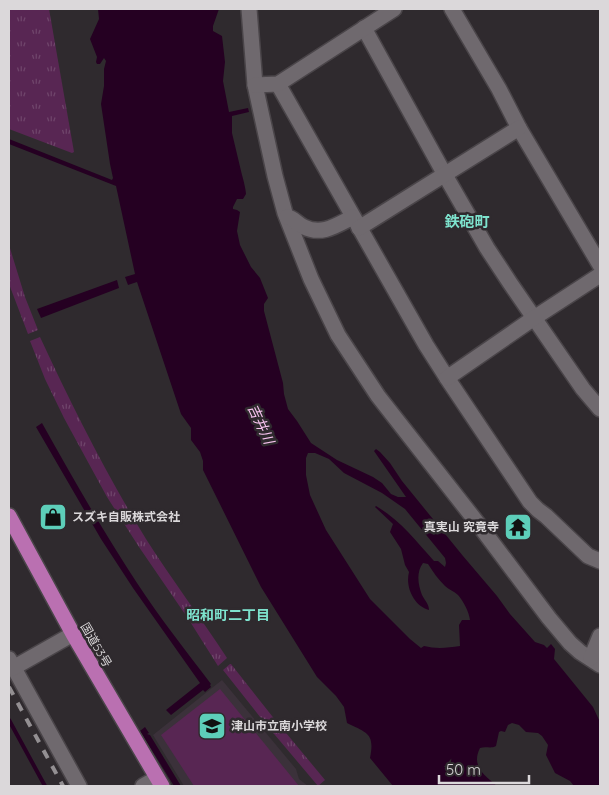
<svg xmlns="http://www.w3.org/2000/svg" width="609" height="795" font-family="Quicksand,'Noto Sans JP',sans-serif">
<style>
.built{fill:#3b313a}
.grass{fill:url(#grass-tufts)}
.pitch{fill:#582653}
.water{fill:#250022;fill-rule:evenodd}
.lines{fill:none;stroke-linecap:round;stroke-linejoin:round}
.stream{stroke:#250022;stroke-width:4}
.minor-casing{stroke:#4a4549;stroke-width:18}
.highway-casing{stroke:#4a4549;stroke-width:18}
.minor{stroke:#6f696e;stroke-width:15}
.highway{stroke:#ba70b1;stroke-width:15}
.rail{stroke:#938f92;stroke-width:4;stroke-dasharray:9 9;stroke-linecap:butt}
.labels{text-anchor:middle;stroke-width:5;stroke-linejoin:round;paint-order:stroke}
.poi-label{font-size:12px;font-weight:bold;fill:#dbd8da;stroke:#2f2a2e;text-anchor:start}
.street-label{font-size:12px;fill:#dbd8da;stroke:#2f2a2e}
.water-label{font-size:14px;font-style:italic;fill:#fac5f2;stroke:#2f2a2e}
.neighbourhood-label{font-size:14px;font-weight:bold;fill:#7ee3ce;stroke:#2f2a2e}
.quarter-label{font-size:15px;font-weight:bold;fill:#7ee3ce;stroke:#2f2a2e}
</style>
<defs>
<pattern id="grass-tufts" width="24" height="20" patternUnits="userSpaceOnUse" patternTransform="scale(1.25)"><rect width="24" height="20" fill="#582653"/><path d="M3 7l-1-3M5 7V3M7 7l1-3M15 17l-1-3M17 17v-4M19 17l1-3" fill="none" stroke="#6f456b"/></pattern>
</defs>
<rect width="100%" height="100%" fill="#2f2a2e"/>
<polygon class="built" points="222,680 296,769 299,779 308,786 184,786 153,735"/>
<g class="grass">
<polygon points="9,9 49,9 74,152 72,153 9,129"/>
<polygon points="9,245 25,297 38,330 28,334 9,284"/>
<path d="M40,337C72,406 106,474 146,539C172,580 201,618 227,658L218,666L189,620L139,547L107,497L64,418L45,379L30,341Z"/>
<polygon points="230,664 231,664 272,716 325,780 318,786 264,722 223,670"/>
</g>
<polygon class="pitch" points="220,689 299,786 194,786 161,735"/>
<g class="water">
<path d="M98,9H219L213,26V31L222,36L225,62L223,81L229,112L248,108L249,112L232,116V133L242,175C243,178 246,190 246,194L243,199H237L233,207V209L237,210L240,212L237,231L240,245L251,267L260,278L268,298L264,304V311L283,383L284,394L288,409L297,421L311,443L337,460L373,477L382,483L391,494L398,497H406L374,451L376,449L380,452L390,463L402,481L463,556L497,596L510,614L535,642L544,645L547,648L551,644L555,649L554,659L593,707L600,722V786H574L570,781L555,773L546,755L548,745L542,736L538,733L526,732L519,725L512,723L508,725L505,732L501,731L499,732L496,746C491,749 486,746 480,748C471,766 484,775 497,786H393L370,758C375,733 367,733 347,723L344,707L336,696L317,677L261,587L203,470V461L200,452L191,440V428L181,414L137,282L128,285L125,277L135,274L116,186L9,144V139L112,180L113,178L110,164L101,104L104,86V69L106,61L104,58L100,64H97L96,62L97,57L90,39L99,19ZM308,453H315L329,459L344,473L382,493L405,509L445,558L446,563L445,567L438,561H434C416,541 400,520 376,506L375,507L393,524L390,532L401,549L405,565L409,572C405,587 414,606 429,610C429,604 425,601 422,595C418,585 416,572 423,563L428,564C433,572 438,579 445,586C449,590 454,591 458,595C464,602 469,612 470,620H462L459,625L460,646C447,648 436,649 424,646L421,648L410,639L370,599L326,530L310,495L306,475V458Z"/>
<polygon points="117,280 119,288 41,318 37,309"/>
<path d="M42,423C72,477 103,531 137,583C160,618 186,651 211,684L210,685L211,687L205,692L203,690L171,715L166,710L200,683L133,588L101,539L36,427Z"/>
<polygon points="145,727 149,733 147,734 150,735 181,786 174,786 140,731"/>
</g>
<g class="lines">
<polyline class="stream" points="9,720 45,786"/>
<g class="minor-casing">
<g id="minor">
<polyline points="249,9 255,85 275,176 285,213 311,279 338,335 378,396 479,525 549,618 570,643 580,652 600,665"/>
<polyline points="452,9 499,89 519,128 600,265"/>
<polyline points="364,28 445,175 487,248 510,283 583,389 600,409"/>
<polyline points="278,84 426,345 447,378 530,502 538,510 546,516 588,556 600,561"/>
<polyline points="255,85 278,84 394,9"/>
<path d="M287,217C294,218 297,224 304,227C322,236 337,225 353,217"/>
<polyline points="359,228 519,128"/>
<polyline points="447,378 534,318 600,275"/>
<polyline points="591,658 600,636"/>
<polyline points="9,659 79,786"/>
<polyline points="13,668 73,634"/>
<polyline points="143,786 157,778"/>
</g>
</g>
<g class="highway-casing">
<polyline id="highway" points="9,516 73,634 162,786"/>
</g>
<use href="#minor" class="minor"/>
<use href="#highway" class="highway"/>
<polyline class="rail" points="9,687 63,786"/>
</g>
<defs>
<g id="shop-square" transform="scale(1.4375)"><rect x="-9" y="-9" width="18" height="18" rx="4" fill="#5dceb9" stroke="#2f2a2e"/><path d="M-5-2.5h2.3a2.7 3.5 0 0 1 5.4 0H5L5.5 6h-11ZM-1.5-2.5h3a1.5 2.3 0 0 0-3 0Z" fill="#111"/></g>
<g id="temple-square" transform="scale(1.4375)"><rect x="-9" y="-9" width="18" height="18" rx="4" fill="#5dceb9" stroke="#2f2a2e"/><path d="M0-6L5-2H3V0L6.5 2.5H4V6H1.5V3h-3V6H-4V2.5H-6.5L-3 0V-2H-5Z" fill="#111"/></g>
<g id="school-square" transform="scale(1.4375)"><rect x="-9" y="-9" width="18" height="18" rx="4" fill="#5dceb9" stroke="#2f2a2e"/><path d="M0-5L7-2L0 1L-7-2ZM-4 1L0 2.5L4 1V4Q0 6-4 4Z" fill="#111"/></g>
</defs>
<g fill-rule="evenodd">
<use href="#shop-square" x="53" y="517"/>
<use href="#temple-square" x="518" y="527"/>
<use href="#school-square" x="212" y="726"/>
</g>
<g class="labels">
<g class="poi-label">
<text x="72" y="521">スズキ自販株式会社</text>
<text x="499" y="531" text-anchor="end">真実山 究竟寺</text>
<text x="231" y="730">津山市立南小学校</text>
</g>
<g class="street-label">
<text transform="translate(96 645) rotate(60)" y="4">国道53号</text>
</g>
<g class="water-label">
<text transform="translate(261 424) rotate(65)" y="5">吉井川</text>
</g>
<g class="neighbourhood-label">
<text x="228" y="620">昭和町二丁目</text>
</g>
<g class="quarter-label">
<text x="467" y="227">鉄砲町</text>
</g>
</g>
<rect width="609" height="795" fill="none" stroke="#dbd8da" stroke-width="20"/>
<path d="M439 775v8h90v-8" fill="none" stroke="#dbd8da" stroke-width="2.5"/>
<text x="446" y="775" font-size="15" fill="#dbd8da" stroke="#2f2a2e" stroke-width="4" paint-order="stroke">50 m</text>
</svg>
